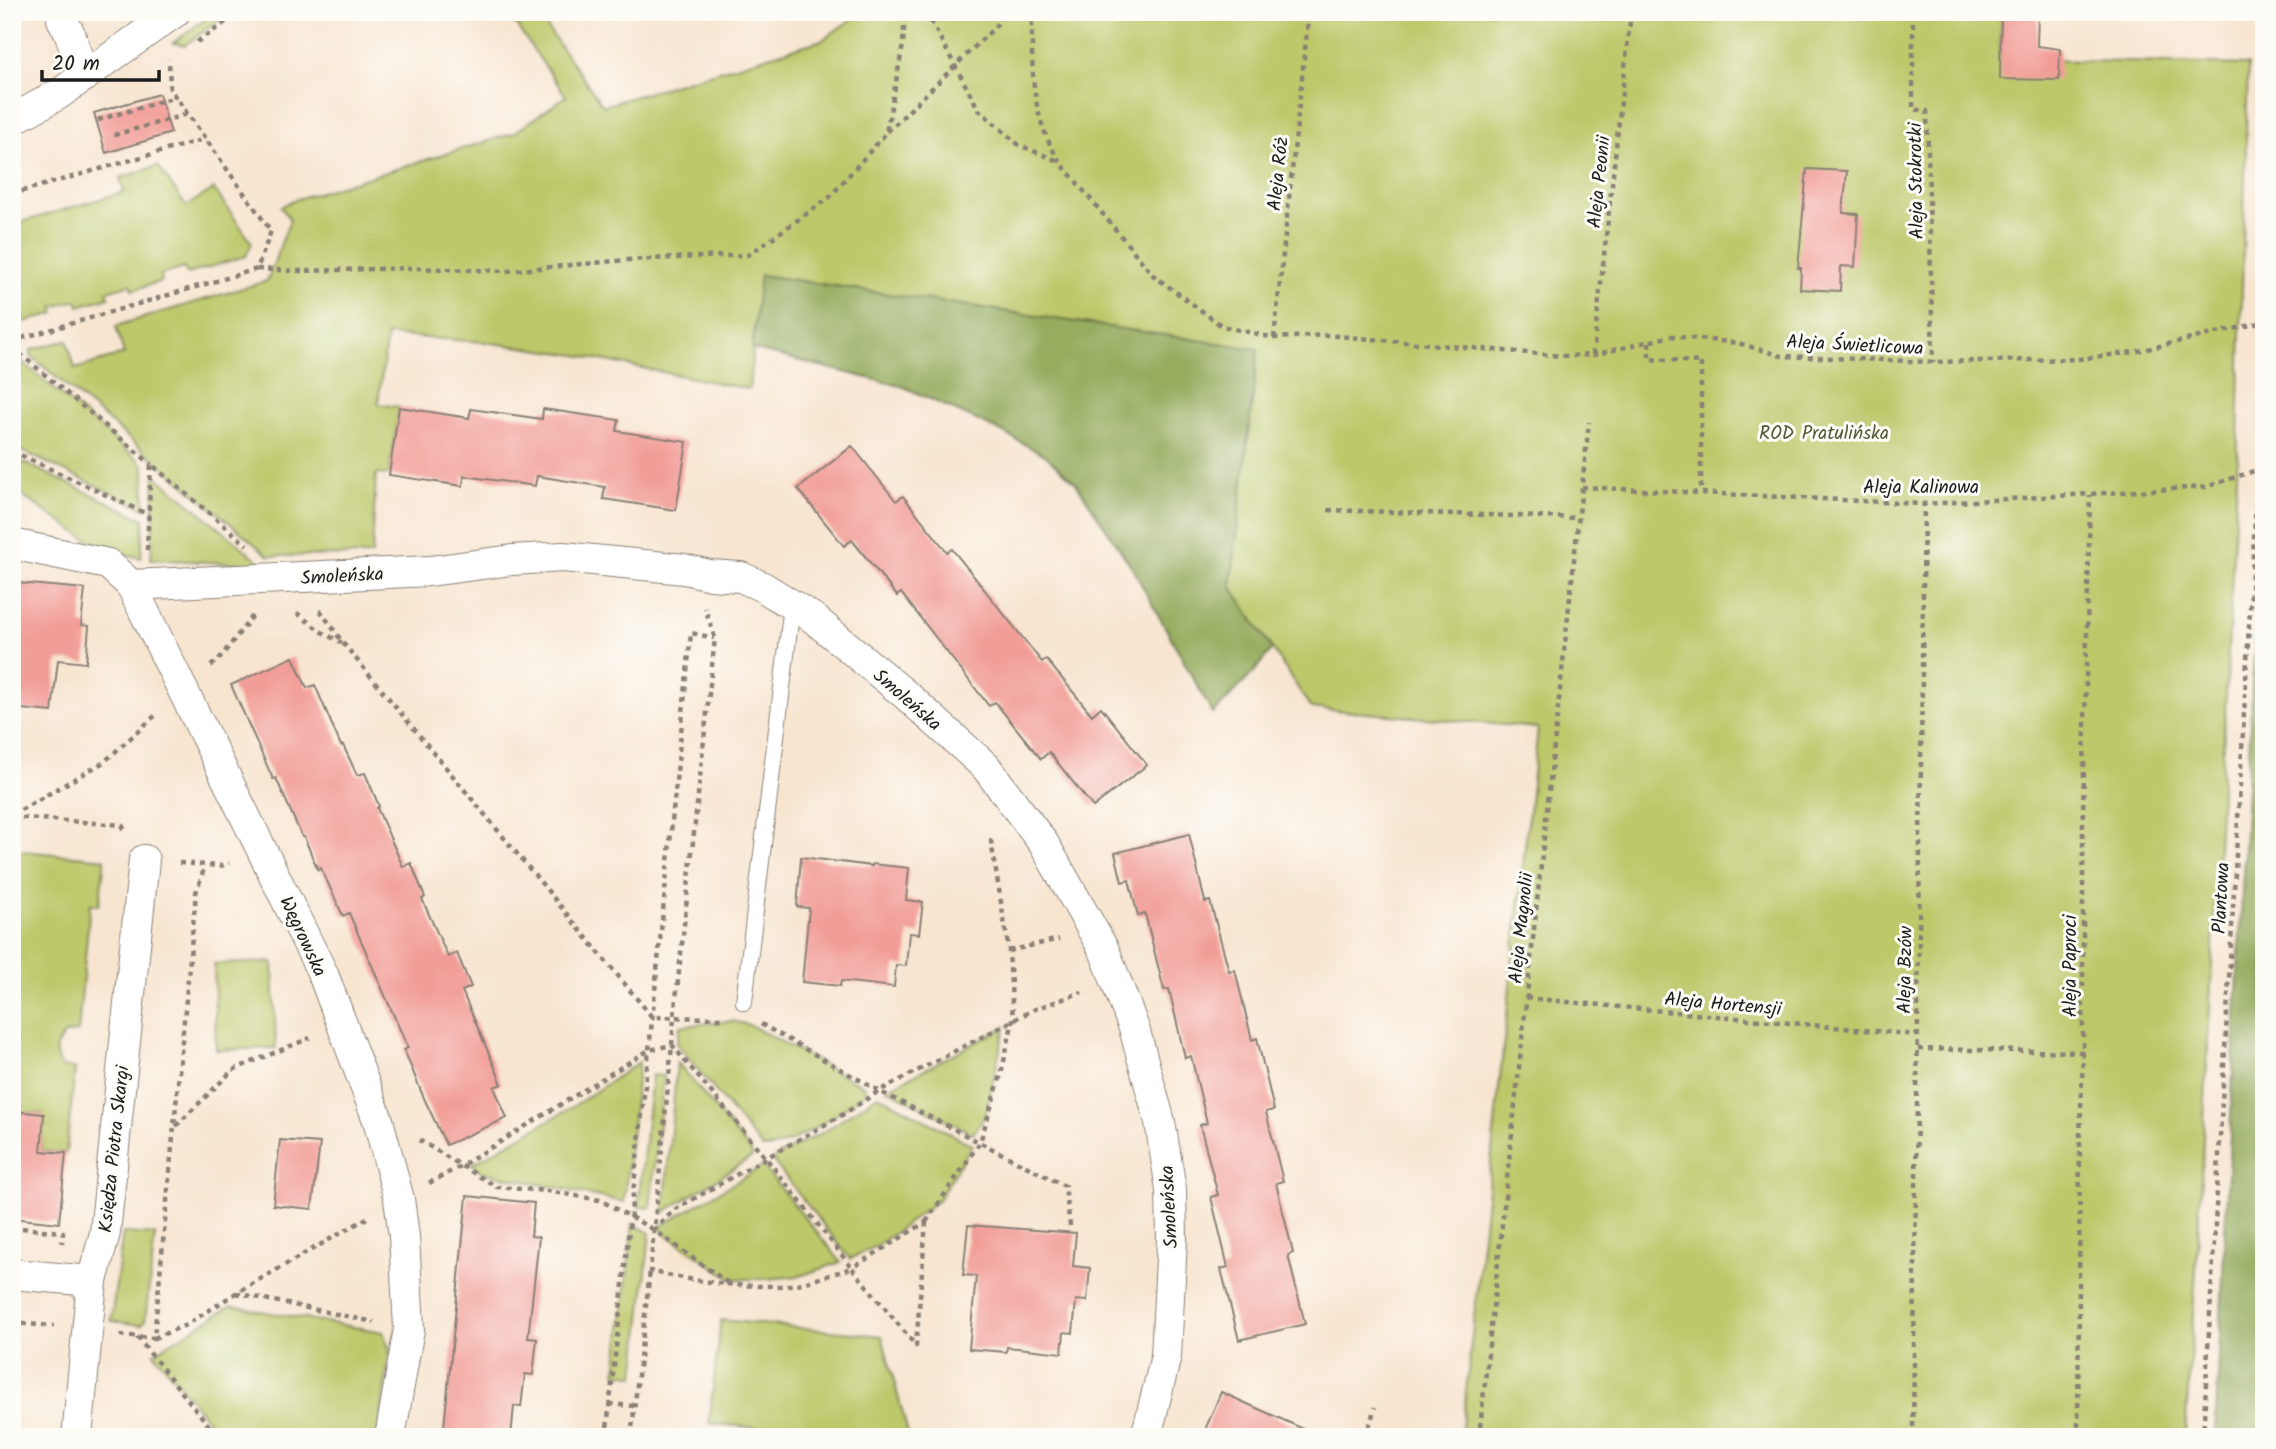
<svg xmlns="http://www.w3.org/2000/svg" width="2276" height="1449" font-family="Kalam,sans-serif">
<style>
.green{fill:#bdc86a;stroke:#6c7243;stroke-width:2}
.forest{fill:#96ac5e;stroke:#59643d;stroke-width:2}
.building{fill:#f29e98}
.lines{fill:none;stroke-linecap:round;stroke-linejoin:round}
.lane-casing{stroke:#8a8076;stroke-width:18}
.street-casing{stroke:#8a8076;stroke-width:32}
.path{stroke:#8a8076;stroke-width:4.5;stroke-dasharray:5 5;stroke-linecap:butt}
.lane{stroke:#fff;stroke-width:16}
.street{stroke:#fff;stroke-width:30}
.labels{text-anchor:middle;stroke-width:6;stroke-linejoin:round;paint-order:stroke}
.street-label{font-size:19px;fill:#1c1c1c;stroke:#fdfcf7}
.park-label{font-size:19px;fill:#545837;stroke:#fdfcf7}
</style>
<rect width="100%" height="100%" fill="#fdfcf7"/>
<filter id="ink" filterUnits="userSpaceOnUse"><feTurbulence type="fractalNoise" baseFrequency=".0143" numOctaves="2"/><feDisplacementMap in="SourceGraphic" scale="14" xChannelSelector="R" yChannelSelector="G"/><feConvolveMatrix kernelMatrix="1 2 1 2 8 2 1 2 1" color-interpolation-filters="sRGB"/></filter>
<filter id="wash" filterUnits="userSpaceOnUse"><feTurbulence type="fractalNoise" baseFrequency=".00686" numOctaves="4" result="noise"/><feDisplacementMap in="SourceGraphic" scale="28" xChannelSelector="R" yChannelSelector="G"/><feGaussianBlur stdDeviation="1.57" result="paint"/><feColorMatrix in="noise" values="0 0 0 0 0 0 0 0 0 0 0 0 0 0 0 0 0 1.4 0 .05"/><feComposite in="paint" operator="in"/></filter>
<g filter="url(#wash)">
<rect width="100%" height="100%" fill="#f7e5d0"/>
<g class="green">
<polygon points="215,12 231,12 185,45 173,43"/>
<polygon points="507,12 536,12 603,106 822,40 862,12 2001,12 2000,59 2248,65 2237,478 2198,1238 2185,1437 1461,1437 1538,728 1311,708 1231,586 1258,349 761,275 749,389 576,355 485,342 387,335 378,404 399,407 389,475 376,474 372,555 269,556 31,356 31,350 67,340 75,369 124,354 116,326 267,281 290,220 281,207 291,201 514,133 566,96"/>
<polygon points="158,166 186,206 214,189 252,243 246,256 187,274 184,268 161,275 162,281 133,290 131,284 107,291 109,297 79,306 77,300 53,307 55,313 25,322 23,316 12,320 12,225 124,192 120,178"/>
<polygon points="12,358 20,360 144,465 145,509 12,446"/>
<polygon points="12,457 144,519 141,558 112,551 85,538 12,489"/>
<polygon points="155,475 264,565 151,559"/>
<path d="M12,850L105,859L99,905L90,904L78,1032L65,1034C54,1046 52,1053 62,1067L75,1069L66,1153L41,1151L43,1114L12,1111Z"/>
<polygon points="273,962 276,1048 216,1050 214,964"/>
<path d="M733,1021L752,1026L865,1087L866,1092C843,1110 791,1150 762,1148L677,1044L680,1026Z"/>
<polygon points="1005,1027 986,1114 973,1134 887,1089"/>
<polygon points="639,1062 624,1202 482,1172 472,1164 571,1108"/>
<polygon points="677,1062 751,1152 752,1157 664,1212"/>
<polygon points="652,1075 664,1076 650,1208 638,1207"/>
<polygon points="878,1095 972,1145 937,1201 880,1244 850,1259 773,1161 777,1156 825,1131"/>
<polygon points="763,1166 841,1262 800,1276 766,1279 732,1279 660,1230 661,1226"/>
<polygon points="633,1224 650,1233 635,1376 616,1372"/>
<polygon points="123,1233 155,1235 145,1321 141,1325 111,1321"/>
<polygon points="231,1306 383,1332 390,1351 378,1437 221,1437 154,1353"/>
<polygon points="721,1320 882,1336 909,1437 849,1437 709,1423"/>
</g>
<g class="forest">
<polygon points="760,275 1258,349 1231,586 1272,649 1254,672 1213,714 1133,569 1075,482 1045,455 998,430 904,387 752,349"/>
<polygon points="2264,448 2264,1437 2215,1437"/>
</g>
<g id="blocks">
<g class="building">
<polygon points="2001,12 2038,12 2037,46 2060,49 2059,80 2000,79"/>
<polygon points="159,94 171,133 106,153 94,113"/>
<polygon points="1807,169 1847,171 1843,213 1858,214 1855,267 1841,266 1840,291 1800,289 1801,268 1798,268"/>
<polygon points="399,407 469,418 471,409 542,419 543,409 619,420 617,431 687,442 676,510 603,499 605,487 537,476 535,486 464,476 463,486 389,475"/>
<polygon points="852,446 896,501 903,496 947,552 952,549 1042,662 1046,659 1092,715 1101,707 1147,765 1093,807 1049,752 1041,759 995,702 989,706 901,593 897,596 852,540 844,546 798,489"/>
<polygon points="18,583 85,589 81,625 89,626 86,663 58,660 52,712 12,708 12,611 15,611"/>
<polygon points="293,657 307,688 315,685 341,746 343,745 357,775 365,773 379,806 377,808 403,867 411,863 425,897 422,899 448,957 457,953 471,987 462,991 502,1084 494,1087 507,1118 446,1145 423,1096 404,1050 408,1048 349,913 343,916 321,868 318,870 304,837 302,837 276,778 273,779 231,685"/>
<polygon points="1189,834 1205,902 1210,901 1229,971 1235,970 1252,1040 1257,1038 1274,1110 1266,1112 1283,1181 1276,1183 1293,1253 1288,1255 1305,1324 1239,1340 1221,1269 1228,1267 1211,1197 1218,1195 1200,1125 1207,1123 1191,1056 1185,1058 1169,989 1164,990 1145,914 1138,916 1129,880 1122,882 1115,853"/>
<polygon points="801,857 872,866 872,864 909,868 906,900 923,902 919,934 909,933 906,966 896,965 894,987 841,981 840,986 802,982 809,908 797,907"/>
<polygon points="12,1111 44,1114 41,1151 66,1153 59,1223 12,1218"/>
<polygon points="280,1140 320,1143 312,1209 273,1205"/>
<polygon points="467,1196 534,1203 531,1236 539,1237 528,1338 537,1339 533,1375 525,1374 521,1407 514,1406 511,1437 443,1437"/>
<polygon points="968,1225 1076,1233 1073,1266 1090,1268 1087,1301 1076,1300 1073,1333 1064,1332 1062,1353 1007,1347 1006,1352 969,1349 976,1276 963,1275"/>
<polygon points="1221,1392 1321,1437 1202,1437"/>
</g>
</g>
</g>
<g filter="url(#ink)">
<use href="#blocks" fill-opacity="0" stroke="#8a8076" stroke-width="2"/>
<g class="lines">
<g class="lane-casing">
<polyline id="lane" points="744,1002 792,605"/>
</g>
<g class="street-casing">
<g id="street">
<polyline points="62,12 62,19 70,34 84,77"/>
<polyline points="12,120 59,94 175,12"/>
<polyline points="12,544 108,564 131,585 323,974 378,1120 399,1199 404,1236 409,1329 390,1437"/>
<polyline points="131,585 430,571 512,560 563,557 684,569 710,575 741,577 763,587 813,618 907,696 986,767 1044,844 1104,950 1134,1028 1160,1122 1171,1189 1172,1239 1166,1356 1146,1437"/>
<polyline points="12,1274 92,1281"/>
<polyline points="77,1437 92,1281 105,1233 144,860"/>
</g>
</g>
<g class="path">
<polyline points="926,12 979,110 1019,145 1058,161"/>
<path d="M1032,12C1032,66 1029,114 1060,162L1153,275L1222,326L1274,338L1326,335L1562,356L1593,355L1672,336L1738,343L1782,356L1933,362L2079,359L2134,352L2264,322"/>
<polyline points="1913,12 1913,109 1927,111 1933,362"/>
<polyline points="197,42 240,12"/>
<polyline points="98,120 176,97"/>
<polyline points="887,132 994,28 1005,12"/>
<polyline points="114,135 188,114"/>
<polyline points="12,194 205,139"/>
<polyline points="257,269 299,271 411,268 507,271 626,260 748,255 829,198 886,133 903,45 905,12"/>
<polyline points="1274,338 1309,12"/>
<polyline points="12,341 257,269 271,231 170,89 169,59"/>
<polyline points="1649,342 1649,359 1701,362 1701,493"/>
<polyline points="12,347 151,464"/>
<polyline points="1593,355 1631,12"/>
<polyline points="12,451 149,515"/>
<polyline points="1582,487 1924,504 2206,487 2257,470"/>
<polyline points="1328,510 1578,518"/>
<polyline points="147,550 151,464 247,545"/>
<polyline points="320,610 343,643 652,1017 723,1018"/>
<polyline points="297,613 320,631 342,643"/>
<polyline points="211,666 220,658 254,614"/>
<polyline points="12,815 104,762 157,714"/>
<polyline points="12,817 122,825 126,832"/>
<polyline points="179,863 221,866 229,863"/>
<polyline points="1009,951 1059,939"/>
<polyline points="1526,998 1918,1035"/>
<polyline points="761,1024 879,1091 1065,1186 1070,1226"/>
<polyline points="1918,1049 2083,1052"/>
<polyline points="176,1126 233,1070 310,1038"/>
<polyline points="419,1140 497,1187 547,1191 600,1200 654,1230"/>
<path d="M429,1183L461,1166L649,1050L672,1045L766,1158L852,1268C828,1275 804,1285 779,1286C737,1287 691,1281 650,1271L672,1045L674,1018L715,638L705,608"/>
<polyline points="926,1222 980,1142 1001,1075 1013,1020 1009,951 991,841 995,838"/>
<polygon points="926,1222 916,1346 852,1268"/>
<polyline points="12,1227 63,1232 62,1243"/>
<polyline points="728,1283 654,1230 674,1210 842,1115 879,1091 1033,1010 1082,992"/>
<polyline points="236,1293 374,1322"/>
<polyline points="12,1323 54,1326"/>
<polyline points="120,1335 154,1338 196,893 205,866"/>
<polyline points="137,1337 218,1437"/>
<polyline points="154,1338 186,1325 236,1293 367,1218"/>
<polyline points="609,1404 635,1406"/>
<polyline points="606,1437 649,1050 691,633 714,638"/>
<polyline points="631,1437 650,1271"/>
<polyline points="1366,1437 1375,1407"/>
<polyline points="1479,1437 1589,422"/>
<polyline points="1913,1437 1924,504"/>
<polyline points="2078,1437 2080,1137 2083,1052 2083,814 2090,495"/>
<polyline points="2203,1437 2264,361"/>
</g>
<use href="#lane" class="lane"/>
<use href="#street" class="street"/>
</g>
</g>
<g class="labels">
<g class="street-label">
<text transform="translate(1277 174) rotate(-84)" y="7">Aleja Róż</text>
<text transform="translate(1915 181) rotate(-91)" y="7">Aleja Stokrotki</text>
<text transform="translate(1598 182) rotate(-84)" y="7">Aleja Peonii</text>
<text transform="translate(1855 344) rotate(3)" y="7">Aleja Świetlicowa</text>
<text x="1921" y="493">Aleja Kalinowa</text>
<text transform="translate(342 575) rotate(-3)" y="7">Smoleńska</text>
<text transform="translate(908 699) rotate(41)" y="7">Smoleńska</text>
<text transform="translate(2220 898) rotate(-87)" y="7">Plantowa</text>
<text transform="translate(1520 928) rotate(-84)" y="7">Aleja Magnolii</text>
<text transform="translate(304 936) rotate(65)" y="7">Węgrowska</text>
<text transform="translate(2069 966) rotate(-90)" y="7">Aleja Paproci</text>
<text transform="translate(1904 970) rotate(-89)" y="7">Aleja Bzów</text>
<text transform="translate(1723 1003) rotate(5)" y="7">Aleja Hortensji</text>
<text transform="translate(113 1149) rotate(-84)" y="7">Księdza Piotra Skargi</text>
<text transform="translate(1168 1207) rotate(-93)" y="7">Smoleńska</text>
</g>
<g class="park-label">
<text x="1824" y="439">ROD Pratulińska</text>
</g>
</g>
<rect width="2276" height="1449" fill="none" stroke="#fdfcf7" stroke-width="42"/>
<path d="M42 70v10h117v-10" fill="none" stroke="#1c1c1c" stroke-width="3.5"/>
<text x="52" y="70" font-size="21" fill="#1c1c1c" stroke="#fdfcf7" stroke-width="5" paint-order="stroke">20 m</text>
</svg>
